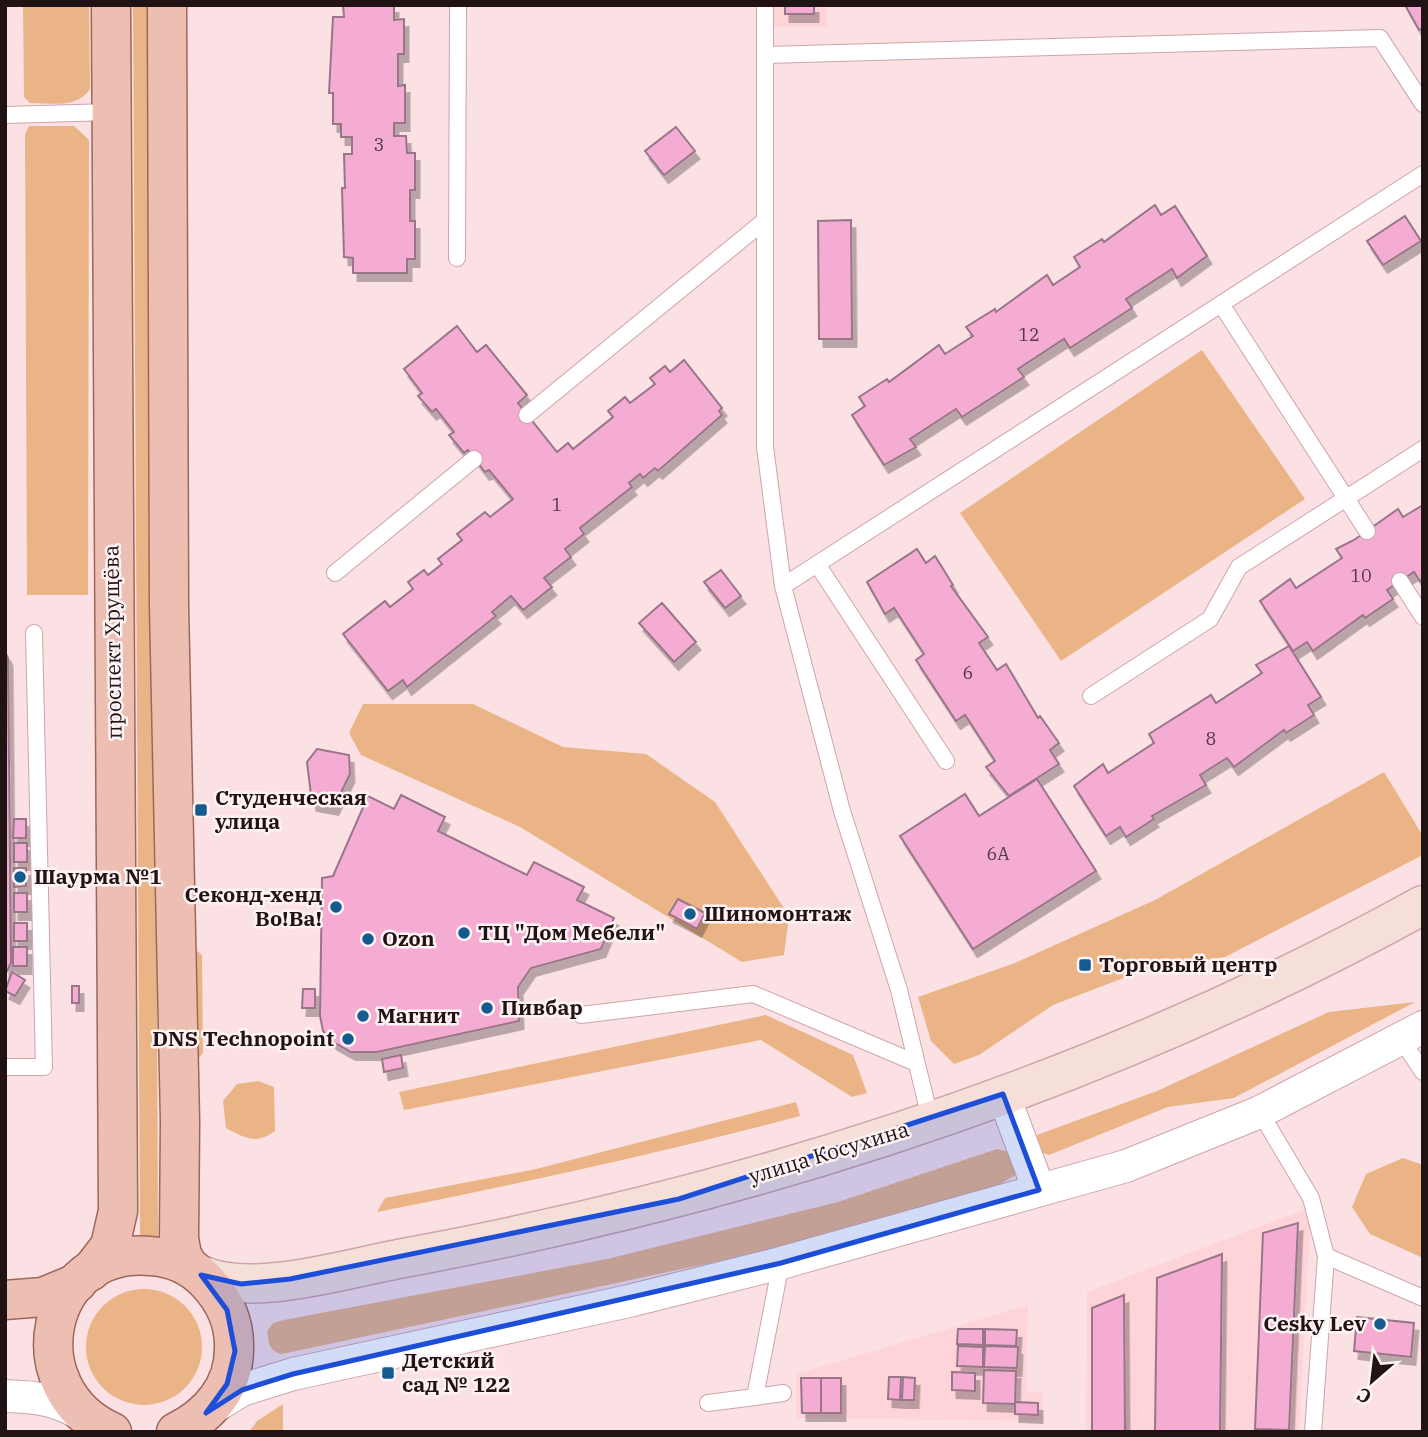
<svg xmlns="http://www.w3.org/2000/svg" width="1428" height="1437" font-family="'IBM Plex Serif',serif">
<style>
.built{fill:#fed4d9}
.green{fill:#ebb486}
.building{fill:#f4acd3;stroke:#987688;stroke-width:2;filter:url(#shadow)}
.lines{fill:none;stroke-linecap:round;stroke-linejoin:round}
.service-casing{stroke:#cea4a9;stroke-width:18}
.minor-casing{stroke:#cea4a9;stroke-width:34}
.secondary-casing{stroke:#cea4a9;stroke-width:41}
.primary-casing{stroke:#9d675a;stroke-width:41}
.service{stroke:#fff;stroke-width:16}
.minor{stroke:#fff;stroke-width:32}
.secondary{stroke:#f6dfd9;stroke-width:38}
.primary{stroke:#ecbfb2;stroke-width:38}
.marked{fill:#1d4ed8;fill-opacity:0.2;stroke:#1d4ed8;stroke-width:5;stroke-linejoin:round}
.poi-dot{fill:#155b8f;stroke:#fdf3f4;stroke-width:2.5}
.labels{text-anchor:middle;stroke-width:5;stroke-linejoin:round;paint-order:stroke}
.number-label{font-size:18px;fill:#563944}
.street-label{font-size:21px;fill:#211314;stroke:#fdf3f4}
.poi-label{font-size:21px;font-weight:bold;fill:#211314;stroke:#fdf3f4;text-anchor:start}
</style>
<defs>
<filter id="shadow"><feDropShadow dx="4.5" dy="8" stdDeviation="0" flood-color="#0004"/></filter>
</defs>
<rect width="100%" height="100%" fill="#fce1e4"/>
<g class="built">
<polygon points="769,5 827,5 827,27 770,27"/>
<polygon points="1311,1207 1299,1432 1086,1432 1087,1292"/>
<polygon points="1028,1305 1026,1391 1043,1392 1042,1421 796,1418 796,1374"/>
</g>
<g class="green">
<path d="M23,5H89L90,89C77,109 52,103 30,103L24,97Z"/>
<polygon points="133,5 153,5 158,1237 140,1238"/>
<polygon points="29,126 74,126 89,140 88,595 27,595 25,135"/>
<polygon points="1202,350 1305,499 1061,661 960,513"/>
<polygon points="363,704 473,704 563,747 646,754 715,802 789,916 784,955 742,962 520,827 361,755 349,733"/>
<polygon points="1384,772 1423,836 1423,855 1225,957 1147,969 1053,1005 979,1055 954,1064 931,1041 918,997 1015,963 1155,900"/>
<polygon points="196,950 202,955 203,1053 198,1059"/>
<polygon points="1415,1002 1234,1098 1168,1107 1049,1155 1038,1151 1037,1135 1157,1091 1329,1012"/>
<polygon points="766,1015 853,1055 867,1093 852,1097 761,1040 404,1110 399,1092"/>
<path d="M258,1081L274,1087L275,1131C256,1145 245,1138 226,1128L223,1101L237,1084Z"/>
<path d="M796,1102L800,1116C660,1153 519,1184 377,1212L385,1198L536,1169Z"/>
<path d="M997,1149L1009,1152L1019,1173L995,1187L861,1226L715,1262L282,1354C269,1351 269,1344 267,1331L273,1323L284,1320L607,1259L838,1202Z"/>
<polygon points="1403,1158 1423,1165 1423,1258 1370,1234 1352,1207 1366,1174"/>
<circle cx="144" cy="1347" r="58"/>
<polygon points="283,1404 283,1432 249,1432 257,1421"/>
</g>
<g class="building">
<polygon points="343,5 394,5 394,20 404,19 404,54 398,54 398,86 405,85 405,123 394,123 394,136 406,136 407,153 415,153 415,190 410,190 410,221 415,221 415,259 407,259 407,273 353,273 353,258 344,257 342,188 345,188 344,154 352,154 352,137 341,137 341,124 333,124 333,93 329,93 333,17 344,17"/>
<rect x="785" y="5" width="29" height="9"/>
<polygon points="1405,5 1423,5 1423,28 1419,30"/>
<polygon points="676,127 695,151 664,175 645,151"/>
<polygon points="1155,205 1161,215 1175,206 1207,256 1177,278 1172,269 1126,299 1132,308 1070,348 1064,339 1018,369 1024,377 962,417 956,409 910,439 916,447 884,465 852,415 865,406 859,397 887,379 889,382 939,345 945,354 973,336 966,327 995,309 996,312 1047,275 1053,285 1080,267 1074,257 1102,239 1104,242"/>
<polygon points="1405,216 1421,241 1383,265 1367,241"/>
<polygon points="851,220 852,339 819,339 818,221"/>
<polygon points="457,326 477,352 486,345 527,395 518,403 557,452 568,443 573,449 613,417 608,411 625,397 630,403 655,384 650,378 665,366 670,372 684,360 722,408 719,411 722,415 658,471 655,468 643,478 640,474 629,483 632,487 580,528 584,534 565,549 571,557 544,578 552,587 523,610 511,596 492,612 496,616 407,687 403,680 388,691 343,634 385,601 390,607 413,589 408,582 424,570 428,575 442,564 438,559 462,540 457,534 485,512 490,517 513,499 489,470 485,472 468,450 464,453 449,435 454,432 436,409 432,412 418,396 422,393 404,369"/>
<polygon points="1423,505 1423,580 1420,581 1414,572 1387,590 1393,599 1365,618 1363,615 1313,651 1307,642 1293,651 1260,601 1290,579 1296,588 1342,558 1336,549 1354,540 1398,509 1403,517"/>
<polygon points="917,549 926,563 935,556 953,585 951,586 988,637 979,643 997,670 1006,664 1038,718 1040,716 1059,743 1050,750 1059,764 1009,796 986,767 995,761 965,715 956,721 916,660 924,654 894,608 885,614 867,582"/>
<polygon points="721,570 741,596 725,608 704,582"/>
<polygon points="662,603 696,642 674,662 639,623"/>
<polygon points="1289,646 1321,697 1308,705 1314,715 1286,733 1284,730 1234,767 1227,758 1200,775 1206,785 1152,816 1154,819 1126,837 1120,827 1106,836 1074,786 1103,764 1108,773 1154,743 1149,734 1211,695 1216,703 1262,673 1256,665"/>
<polygon points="5,652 8,658 11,963 5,975"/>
<polygon points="317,749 349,755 350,774 334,807 312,803 307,762"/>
<polygon points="1037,779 1096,871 973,949 900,836 965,794 979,816"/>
<polygon points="401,795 445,817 438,831 527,875 534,862 584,887 577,900 614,918 601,949 531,968 518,987 519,1021 377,1052 351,1052 333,1042 323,1031 320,1016 322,878 333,876 368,796 394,809"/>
<polygon points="14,819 26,819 26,838 13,838"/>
<rect x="14" y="843" width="13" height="19"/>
<polygon points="14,868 26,868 26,886 14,887"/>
<rect x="14" y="893" width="13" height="19"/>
<polygon points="678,899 705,913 697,929 669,914"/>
<rect x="14" y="923" width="13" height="18"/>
<rect x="13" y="947" width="14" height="19"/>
<polygon points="12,972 25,980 15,996 5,991"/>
<rect x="72" y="986" width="7" height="17"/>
<polygon points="303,989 315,989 315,1008 302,1008"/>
<polygon points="401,1055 403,1068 384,1072 382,1059"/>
<polygon points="1298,1223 1289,1430 1255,1429 1263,1233"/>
<polygon points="1222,1254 1220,1432 1155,1432 1157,1278"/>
<polygon points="1124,1295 1125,1432 1092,1432 1092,1308"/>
<polygon points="1357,1317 1414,1323 1411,1357 1354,1351"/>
<polygon points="958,1329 983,1329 983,1345 957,1344"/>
<polygon points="985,1329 1017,1330 1016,1346 985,1345"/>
<polygon points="958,1346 983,1347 983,1367 957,1366"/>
<polygon points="985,1346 1018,1347 1017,1368 984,1367"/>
<polygon points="984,1370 1016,1371 1015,1404 983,1403"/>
<polygon points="952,1372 975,1373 975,1391 952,1390"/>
<polygon points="889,1377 901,1377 900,1400 888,1399"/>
<polygon points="903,1377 915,1378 914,1400 902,1400"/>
<polygon points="801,1378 821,1378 821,1413 802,1413"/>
<rect x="821" y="1378" width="20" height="35"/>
<polygon points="1015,1402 1038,1403 1038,1415 1015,1414"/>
</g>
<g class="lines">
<g class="service-casing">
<g id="service">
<polyline points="765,5 765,447 783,586 842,811 899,990 931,1122"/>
<polyline points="766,55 1380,38 1423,104"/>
<polyline points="5,115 111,112"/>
<polyline points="457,258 458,5"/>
<polyline points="1221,304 1367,531"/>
<polyline points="527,415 763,222"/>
<polyline points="817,564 946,761"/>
<polyline points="335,573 474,459"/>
<polyline points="1400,581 1423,617"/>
<polyline points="783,586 1423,174"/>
<polyline points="1091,696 1210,619 1239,567 1423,449"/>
<polyline points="581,1015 753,994 916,1063"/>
<polyline points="1401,1039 1423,1072"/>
<polyline points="5,1067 44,1067 34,633"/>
<polyline points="1260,1112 1311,1198 1326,1256 1313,1432"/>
<polyline points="1326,1256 1423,1298"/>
<polyline points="755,1397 783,1393"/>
<polyline points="708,1403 755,1397 781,1263"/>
</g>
</g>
<g class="minor-casing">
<g id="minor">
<polyline points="1003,1094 1039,1190"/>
<path d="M5,1396C37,1397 59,1399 86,1418"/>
<polyline points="209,1410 242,1390 293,1374 629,1301 781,1263 1126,1166 1260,1112 1423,1027"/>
</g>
</g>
<g class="secondary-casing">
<path id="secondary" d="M201,1275C255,1298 347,1268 404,1258C759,1192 1107,1079 1423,905"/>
</g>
<g class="primary-casing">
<g id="primary">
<polyline points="167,5 169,605 180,1121 179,1239 182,1255 189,1267"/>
<polyline points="91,1271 110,1246 118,1211 111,5"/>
<polyline points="5,1300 43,1297 77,1283"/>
<path d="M112,1432C16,1389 44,1247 150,1256C172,1257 192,1266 207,1282C225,1301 235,1323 234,1349C234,1387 209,1416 176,1432"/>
</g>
</g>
<use href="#service" class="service"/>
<use href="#minor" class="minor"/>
<use href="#secondary" class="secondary"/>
<use href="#primary" class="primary"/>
</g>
<path class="marked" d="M1003,1094L1039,1190L781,1263L293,1374L242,1390L206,1413L227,1384L235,1351L227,1310L201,1275L241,1284L290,1279L679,1199Z"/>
<g class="poi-dot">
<rect x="194" y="803" width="14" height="14" rx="3.5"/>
<circle cx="20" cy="877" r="7"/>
<circle cx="336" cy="907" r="7"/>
<circle cx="690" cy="914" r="7"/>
<circle cx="464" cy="933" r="7"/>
<circle cx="368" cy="939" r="7"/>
<rect x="1078" y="958" width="14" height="14" rx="3.5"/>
<circle cx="487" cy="1008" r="7"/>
<circle cx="363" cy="1016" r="7"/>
<circle cx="348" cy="1039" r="7"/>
<circle cx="1380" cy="1324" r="7"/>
<rect x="381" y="1366" width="14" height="14" rx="3.5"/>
</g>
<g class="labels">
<g class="number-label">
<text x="379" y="151">3</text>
<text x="1029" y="341">12</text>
<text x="557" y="511">1</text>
<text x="1361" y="582">10</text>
<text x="968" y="679">6</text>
<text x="1211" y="745">8</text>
<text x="998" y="860">6А</text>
</g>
<g class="street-label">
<text transform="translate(113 642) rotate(-91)" y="7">проспект Хрущёва</text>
<text transform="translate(829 1153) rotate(-17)" y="7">улица Косухина</text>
</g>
<g class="poi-label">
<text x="215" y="805">Студенческая<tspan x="215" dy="24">улица</tspan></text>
<text x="34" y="884">Шаурма №1</text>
<text x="322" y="902" text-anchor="end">Секонд-хенд<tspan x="322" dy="24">Во!Ва!</tspan></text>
<text x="704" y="921">Шиномонтаж</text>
<text x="478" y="940">ТЦ "Дом Мебели"</text>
<text x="382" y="946">Ozon</text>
<text x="1099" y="972">Торговый центр</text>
<text x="501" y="1015">Пивбар</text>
<text x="377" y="1023">Магнит</text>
<text x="334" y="1046" text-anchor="end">DNS Technopoint</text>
<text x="1366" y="1331" text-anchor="end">Cesky Lev</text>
<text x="402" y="1368">Детский<tspan x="402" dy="24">сад № 122</tspan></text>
</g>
</g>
<rect width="1428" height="1437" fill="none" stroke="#211314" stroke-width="14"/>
<g transform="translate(1372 1381) rotate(208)" stroke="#fdf3f4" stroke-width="5" paint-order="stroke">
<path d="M0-5L12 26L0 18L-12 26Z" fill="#211314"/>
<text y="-10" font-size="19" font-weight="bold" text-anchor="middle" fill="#211314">С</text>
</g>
</svg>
